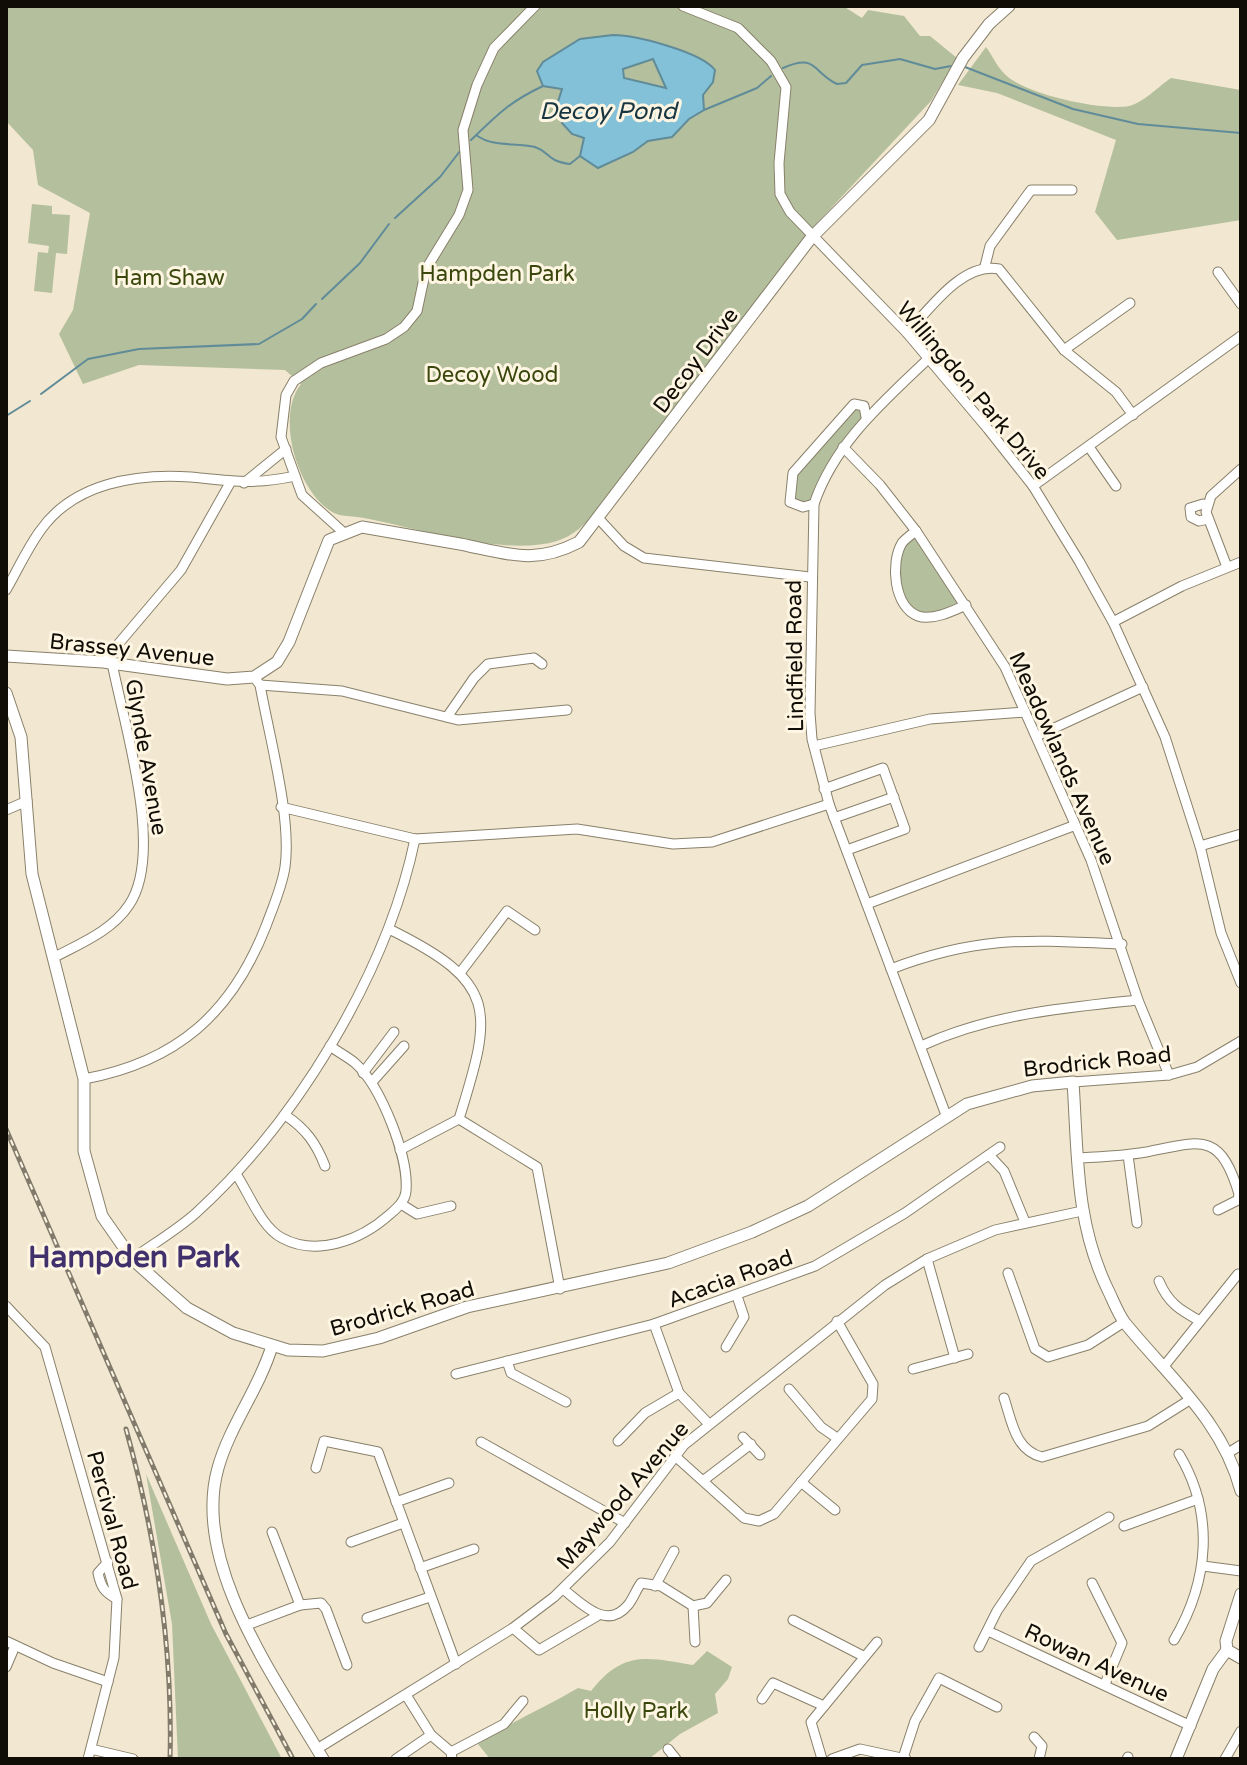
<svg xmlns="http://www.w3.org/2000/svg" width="1247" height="1765" font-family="'Varela Round',sans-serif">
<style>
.green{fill:#b4bf9d}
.water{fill:#82c1d8;stroke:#608b99;stroke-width:2;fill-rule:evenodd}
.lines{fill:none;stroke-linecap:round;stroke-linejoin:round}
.stream{stroke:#608b99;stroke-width:2}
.minor-casing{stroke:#89806b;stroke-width:11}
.tertiary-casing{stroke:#89806b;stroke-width:13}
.minor{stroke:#fff;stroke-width:9}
.tertiary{stroke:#fff;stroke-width:11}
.rail-casing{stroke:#827b6c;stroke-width:5}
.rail{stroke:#fef5e2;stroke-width:2;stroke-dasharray:6;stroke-linecap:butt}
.labels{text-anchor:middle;stroke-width:6;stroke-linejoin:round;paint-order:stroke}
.park-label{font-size:22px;fill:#39470c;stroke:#fef5e2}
.street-label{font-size:22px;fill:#100d06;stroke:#fef5e2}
.water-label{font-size:24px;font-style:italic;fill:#173641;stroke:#fef5e2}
.district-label{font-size:30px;font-weight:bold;fill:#40316d;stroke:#fef5e2}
</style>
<rect width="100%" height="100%" fill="#f2e7d0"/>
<g class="green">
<path d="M6,6H843L862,18L868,10L904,16L920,36H930L957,58L931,101L807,234L596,513C584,525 573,536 557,541C505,557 417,528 364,518C355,516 342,517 334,513C297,493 275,416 301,384L285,370L139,365L83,384L59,334L73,310L90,213L38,185L33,150L6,121Z"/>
<path d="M986,47C994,58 998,69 1008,77C1030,95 1101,111 1129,106C1143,103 1159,86 1171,78L1241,90V220L1117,240L1095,212L1116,140L997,93L958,85Z"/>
<polygon points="32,204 52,206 52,214 70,215 67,254 56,253 52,293 34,291 38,252 48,253 49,246 28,243"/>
<polygon points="854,404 864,406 866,417 814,504 790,502 793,473"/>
<polygon points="916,531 966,605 919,617 898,592 902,543"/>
<polygon points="146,1474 211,1624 282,1759 178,1759 172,1624"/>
<path d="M707,1651L732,1667L728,1679L715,1694L718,1713L680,1734L649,1759H490L478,1744C510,1722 544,1708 578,1688L591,1691C623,1650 647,1657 693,1665Z"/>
</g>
<path class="water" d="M613,35C636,35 701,52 715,70L713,82L703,95L704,110L689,119L672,137L648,141L633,152L598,168L580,156L584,138L572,134L562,123L567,114L557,105L562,89L543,86L537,71L543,62L580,39ZM653,59L666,88L624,78L623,69Z"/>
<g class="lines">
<g class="stream">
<polyline points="965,67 1073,109 1138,124 1241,133"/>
<path d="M783,68C817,53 812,72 837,84L846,83L862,65L900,59L935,69L951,66"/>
<polyline points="704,110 757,88 771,76"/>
<path d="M476,135C494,148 515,142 535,147C550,152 546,161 570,164L580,156"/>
<path d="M471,140C497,115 509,102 543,86"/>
<polyline points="395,218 440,177 460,151"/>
<polyline points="322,299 360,263 389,224"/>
<polyline points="41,394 88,359 139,349 259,344 302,319 316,304"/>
<polyline points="6,416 30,401"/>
</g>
<g class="minor-casing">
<g id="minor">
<polyline points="683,6 738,28 771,61 786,87 779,163 780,194 790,212 907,333 988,429 1033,486 1079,561 1113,622 1165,737 1200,846 1221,933 1241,983"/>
<polyline points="985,266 990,246 1031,190 1072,190"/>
<polyline points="1218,272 1241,304"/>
<path d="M907,333C930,309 962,262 999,269L1064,350L1116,392L1133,415"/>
<polyline points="1064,350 1130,303"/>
<path d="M928,359C882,403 835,443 814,504L810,713L812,739L829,804L946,1115"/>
<polyline points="843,447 880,485 916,531 1005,667 1091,860 1138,1000 1169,1075"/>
<polyline points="1089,447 1116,486"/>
<polyline points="244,483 286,449"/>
<polyline points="1033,486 1241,336"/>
<polyline points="814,504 803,507 790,502 793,473 854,404 864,406 866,417"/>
<polyline points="1207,507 1203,504 1190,508 1191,517 1199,521 1208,519"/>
<polyline points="599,519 624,546 644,558 810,577"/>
<path d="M916,531C912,534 905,539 902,543C890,563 894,607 918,616C932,621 953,611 966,605"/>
<polyline points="343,532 302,495 281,437 286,395 294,381 321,363 386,339 404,327 417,311 426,269 459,215 468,190 463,130 477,85 494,48 535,6"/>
<polyline points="1227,567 1206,512 1211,496 1241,469"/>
<path d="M6,590C17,571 27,549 40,531C73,483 137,473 191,477C231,481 254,485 295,476"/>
<polyline points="1113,622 1182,586 1241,562"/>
<polyline points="103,662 181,570 230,483"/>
<polyline points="260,685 342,691 458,720 567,710"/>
<polyline points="447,717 474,678 488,664 534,658 542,664"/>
<polyline points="1037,736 1143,687"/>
<polyline points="814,746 930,719 1025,712"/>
<polyline points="824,789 883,768 905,829 847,850"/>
<polyline points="281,807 415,839 577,829 673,844 712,842 829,804"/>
<polyline points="6,810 27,801"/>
<polyline points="834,818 894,797"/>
<polyline points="1200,846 1241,834"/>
<polyline points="867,904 1073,826"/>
<path d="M389,929C499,983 493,1010 459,1119L400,1150"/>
<path d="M53,958C79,944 112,931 129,905C165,852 124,725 112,663"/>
<path d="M891,969C980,935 1030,940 1122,944"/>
<polyline points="460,973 507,911 535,930"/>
<path d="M921,1046C991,1014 1062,1008 1138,1000"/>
<polyline points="363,1073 394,1032"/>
<path d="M84,1079C177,1062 232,1013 266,926C273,907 282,887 285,867C292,818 269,736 260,685L254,677"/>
<polyline points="372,1082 404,1046"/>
<polyline points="1073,1082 1169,1075 1197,1067 1241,1041"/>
<path d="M285,1115C306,1129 316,1143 325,1166"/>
<polyline points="459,1119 537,1167 560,1289"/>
<polyline points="989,1155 1004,1171 1025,1222"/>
<polyline points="1128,1155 1137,1223"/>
<path d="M1078,1158C1100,1157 1123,1156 1146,1152C1201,1141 1220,1131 1239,1194L1238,1200L1218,1210"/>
<path d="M236,1174C249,1193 261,1227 282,1238C317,1257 361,1240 389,1215C396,1209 405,1202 406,1191C409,1157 381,1086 355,1063C348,1057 338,1052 330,1046"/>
<polyline points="401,1204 417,1214 451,1206"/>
<path d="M132,1259C153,1244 177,1230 196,1213C297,1121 387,973 415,839"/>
<polyline points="927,1259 955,1358"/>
<polyline points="1008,1273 1035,1349 1048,1357 1088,1345 1124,1322"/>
<path d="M1159,1281C1168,1303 1180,1310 1200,1321"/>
<polyline points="6,1306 45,1347 117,1599 114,1658 88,1759"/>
<polyline points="654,1324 679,1393 708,1423"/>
<polyline points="726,1347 744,1317 737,1296"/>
<polyline points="507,1361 511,1373 566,1402"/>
<polyline points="1165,1365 1238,1274"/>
<polyline points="913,1369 968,1354"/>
<polyline points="456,1374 654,1324 815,1266 905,1213 1000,1147"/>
<polyline points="789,1389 821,1427 837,1438"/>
<path d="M1004,1398C1012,1422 1015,1450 1042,1457L1148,1426L1191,1399"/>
<polyline points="743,1437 760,1455"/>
<polyline points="618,1441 645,1413 679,1393"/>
<polyline points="481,1442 625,1523"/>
<polyline points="1228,1453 1241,1445"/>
<polyline points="675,1456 744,1518 759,1521 774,1514 872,1399 873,1384 837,1321"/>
<polyline points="316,1468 324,1441 378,1452 456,1664"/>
<polyline points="704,1480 751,1444"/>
<polyline points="801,1482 835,1510"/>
<polyline points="396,1502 449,1483"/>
<polyline points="1124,1526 1198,1499"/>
<polyline points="272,1532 300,1605 321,1603 326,1609 347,1665"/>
<polyline points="351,1542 403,1523"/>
<path d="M108,1562L98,1573C101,1587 104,1592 117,1599"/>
<polyline points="1203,1566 1241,1571"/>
<polyline points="420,1568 474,1549"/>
<polyline points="1092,1583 1122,1643 1105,1684"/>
<polyline points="655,1586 674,1551"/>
<path d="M563,1589C582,1604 607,1631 628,1605C633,1599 636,1590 641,1583L661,1586L693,1606L707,1603L726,1580"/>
<polyline points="693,1606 695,1642"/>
<polyline points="367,1618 430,1597"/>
<polyline points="793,1620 863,1656"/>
<polyline points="247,1625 300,1605"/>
<polyline points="513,1628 539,1650 597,1616"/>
<polyline points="988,1631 1191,1726"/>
<path d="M1174,1640C1209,1581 1215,1514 1179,1454"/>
<polyline points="6,1641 53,1663 108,1682"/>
<polyline points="979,1647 997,1611 1031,1561 1109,1517"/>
<polyline points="6,1667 15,1646"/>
<polyline points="762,1699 773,1683 824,1706"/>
<polyline points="431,1735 451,1752 452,1759"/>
<polyline points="1034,1737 1042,1746 1039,1759"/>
<polyline points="91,1749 133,1759"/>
<polyline points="317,1749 513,1628 554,1597 610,1542 684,1445 885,1285 927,1259 995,1230 1082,1211"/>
<polyline points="668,1749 676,1759"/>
<polyline points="451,1752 504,1724 523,1701"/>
<polyline points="903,1758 915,1721 939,1678 997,1707"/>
<polyline points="396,1759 431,1735 406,1695"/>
<polyline points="822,1759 811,1722 877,1642"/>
<polyline points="832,1759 860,1749 906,1759"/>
<polyline points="1127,1759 1128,1757"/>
<polyline points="1225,1759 1241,1731"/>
</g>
</g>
<g class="tertiary-casing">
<g id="tertiary">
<path d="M6,656L103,662L227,679L254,677L277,662L289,642L329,540L362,527C395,533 427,538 460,544C506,553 533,566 579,542L811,238L929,120L963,58L989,24L1009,6"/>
<path d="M6,693L21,737L32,874L84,1079V1151L102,1216L132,1259L162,1286L187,1308L233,1333L288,1350L323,1351L379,1338L467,1307L668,1263L752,1232L808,1206L967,1104L1032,1086L1073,1082C1078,1156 1075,1222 1108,1290C1113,1300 1118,1314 1125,1323C1168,1376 1223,1421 1241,1491"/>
<path d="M272,1346C259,1389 230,1425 218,1468C191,1564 276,1679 323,1759"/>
<polyline points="1227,1650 1241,1658"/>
<polyline points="1176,1759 1213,1669 1227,1650 1226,1641 1241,1594"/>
</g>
</g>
<use href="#minor" class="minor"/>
<use href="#tertiary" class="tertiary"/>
<g class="rail-casing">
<g id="rail">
<polyline points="6,1129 226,1634 293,1759"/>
<path d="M126,1429C156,1537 173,1647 170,1759"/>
</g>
</g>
<use href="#rail" class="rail"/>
</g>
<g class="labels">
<g class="park-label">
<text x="497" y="281">Hampden Park</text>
<text x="169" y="285">Ham Shaw</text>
<text x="492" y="382">Decoy Wood</text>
<text x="636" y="1718">Holly Park</text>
</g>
<g class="street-label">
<text transform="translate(695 360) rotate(-53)" y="8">Decoy Drive</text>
<text transform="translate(974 390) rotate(50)" y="8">Willingdon Park Drive</text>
<text transform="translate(132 649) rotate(6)" y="8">Brassey Avenue</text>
<text transform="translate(794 656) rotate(-91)" y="8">Lindfield Road</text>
<text transform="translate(147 757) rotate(80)" y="8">Glynde Avenue</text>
<text transform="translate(1063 758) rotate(66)" y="8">Meadowlands Avenue</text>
<text transform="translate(1097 1061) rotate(-6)" y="8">Brodrick Road</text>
<text transform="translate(730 1278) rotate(-20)" y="8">Acacia Road</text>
<text transform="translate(402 1308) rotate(-16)" y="8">Brodrick Road</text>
<text transform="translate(622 1495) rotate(-49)" y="8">Maywood Avenue</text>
<text transform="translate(113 1520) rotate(75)" y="8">Percival Road</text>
<text transform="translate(1097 1662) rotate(25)" y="8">Rowan Avenue</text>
</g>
<g class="water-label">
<text x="608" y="119">Decoy Pond</text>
</g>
<g class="district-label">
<text x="134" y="1267">Hampden Park</text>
</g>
</g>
<rect width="1247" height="1765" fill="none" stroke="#100d06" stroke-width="16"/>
</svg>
